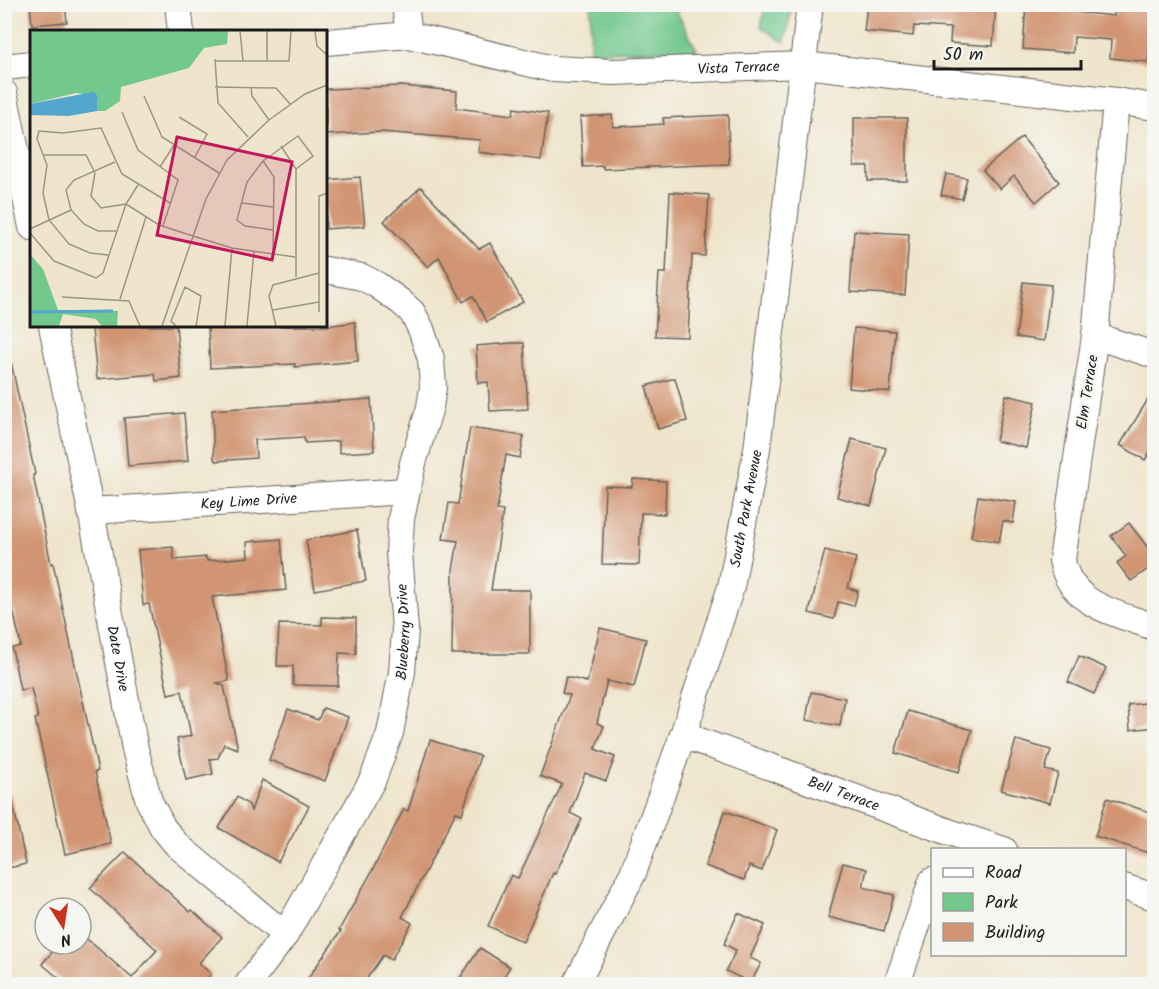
<svg xmlns="http://www.w3.org/2000/svg" width="1159" height="989" font-family="Kalam,sans-serif">
<style>
.green{fill:#72c88d;stroke:#477254;stroke-width:1.5}
.building{fill:#d19573}
.lines{fill:none;stroke-linecap:round;stroke-linejoin:round}
.minor-casing{stroke:#66625a;stroke-width:28}
.minor{stroke:#fff;stroke-width:26}
.labels{text-anchor:middle;stroke-width:6;stroke-linejoin:round;paint-order:stroke}
.street-label{font-size:15px;fill:#1c1c1c;stroke:#f6f6f2}
.inset-river{fill:none;stroke:#54a6cf;stroke-width:3}
.inset-road{fill:none;stroke:#9b9586;stroke-width:1.5}
.view{fill:#c2185b;fill-opacity:0.15;stroke:#c2185b;stroke-width:3}
.inset-edge{fill:none;stroke:#1c1c1c;stroke-width:3}
</style>
<rect width="100%" height="100%" fill="#f6f6f2"/>
<filter id="ink" filterUnits="userSpaceOnUse"><feTurbulence type="fractalNoise" baseFrequency=".0167" numOctaves="2"/><feDisplacementMap in="SourceGraphic" scale="12" xChannelSelector="R" yChannelSelector="G"/><feConvolveMatrix kernelMatrix="1 2 1 2 8 2 1 2 1" color-interpolation-filters="sRGB"/></filter>
<filter id="wash" filterUnits="userSpaceOnUse"><feTurbulence type="fractalNoise" baseFrequency=".008" numOctaves="4" result="noise"/><feDisplacementMap in="SourceGraphic" scale="24" xChannelSelector="R" yChannelSelector="G"/><feGaussianBlur stdDeviation="1.35" result="paint"/><feColorMatrix in="noise" values="0 0 0 0 0 0 0 0 0 0 0 0 0 0 0 0 0 1.4 0 .05"/><feComposite in="paint" operator="in"/></filter>
<g filter="url(#wash)">
<rect width="100%" height="100%" fill="#efe5cc"/>
<g class="green">
<polygon points="591,5 621,5 624,8 629,5 673,5 697,50 590,52"/>
<polygon points="765,5 793,5 784,42 761,27"/>
</g>
<g id="blocks">
<g class="building">
<polygon points="30,4 65,4 67,22 32,25"/>
<polygon points="867,4 996,4 993,46 950,43 951,28 914,26 913,36 864,31"/>
<polygon points="1026,4 1077,4 1076,12 1114,16 1115,4 1153,4 1148,62 1110,58 1111,40 1074,37 1073,53 1023,49"/>
<polygon points="401,86 457,91 456,108 513,115 514,108 548,113 541,160 478,152 480,140 381,132 326,135 326,89"/>
<polygon points="612,115 613,127 664,124 663,118 728,115 729,164 603,169 603,166 583,167 580,117"/>
<polygon points="854,118 907,118 907,181 868,181 868,166 854,166"/>
<polygon points="1022,137 1059,182 1036,202 1014,176 1000,189 983,170"/>
<polygon points="946,174 967,178 962,199 941,195"/>
<polygon points="360,177 365,226 326,229 326,180"/>
<polygon points="421,187 479,249 490,243 523,302 487,322 473,296 463,302 439,257 428,267 384,221"/>
<polygon points="670,192 709,195 705,256 692,255 688,337 655,336 659,273 666,273"/>
<polygon points="854,231 909,234 905,295 850,292"/>
<polygon points="1023,282 1051,285 1044,341 1016,337"/>
<polygon points="355,322 358,361 295,367 295,364 210,368 208,326 326,326"/>
<polygon points="133,326 176,326 181,378 156,381 155,374 97,379 92,329"/>
<polygon points="854,328 895,331 890,392 849,388"/>
<polygon points="511,343 524,343 528,409 490,411 488,382 478,383 476,346"/>
<polygon points="11,362 35,474 33,475 51,564 53,563 98,771 95,772 111,844 65,854 35,719 38,718 31,688 20,690 12,648 21,646 4,569 4,363"/>
<polygon points="675,378 687,421 658,429 646,386"/>
<polygon points="1155,388 1155,444 1145,460 1120,445"/>
<polygon points="1006,395 1036,402 1026,448 996,441"/>
<polygon points="371,399 374,451 339,453 339,441 305,443 304,437 255,440 256,458 216,461 214,459 212,410"/>
<polygon points="184,413 188,461 128,466 124,418"/>
<polygon points="470,428 524,436 520,458 506,455 497,510 503,511 491,590 530,590 530,654 452,654 453,570 458,541 443,539 449,503 458,504"/>
<polygon points="852,439 886,448 871,506 837,497"/>
<polygon points="633,479 666,481 665,514 641,513 639,565 602,564 605,486 632,487"/>
<polygon points="978,496 1016,502 1013,523 1003,521 999,542 971,537"/>
<polygon points="1129,523 1155,557 1155,564 1131,581 1117,563 1126,556 1111,536"/>
<polygon points="357,530 366,581 315,590 306,540"/>
<polygon points="281,539 286,590 212,597 229,681 217,683 224,686 238,749 224,744 218,758 210,759 213,774 186,780 177,739 191,736 182,691 168,694 149,604 143,605 138,550 173,547 174,560 206,557 207,561 248,557 247,542"/>
<polygon points="825,550 856,558 848,588 858,591 854,606 838,602 834,619 809,613"/>
<polygon points="322,617 356,618 356,654 339,653 338,686 293,685 293,666 277,666 279,624 322,625"/>
<polygon points="600,628 646,639 634,687 607,681 597,723 604,726 595,749 615,757 606,781 585,773 570,813 582,819 555,874 553,873 523,942 488,926 511,875 518,878 562,784 540,776 570,695 562,693 566,677 587,682"/>
<polygon points="1079,656 1106,668 1094,694 1068,682"/>
<polygon points="811,692 845,698 840,726 806,720"/>
<polygon points="1155,702 1155,727 1130,730 1128,705"/>
<polygon points="323,708 348,717 325,781 269,760 288,709 318,720"/>
<polygon points="908,711 972,730 959,772 895,753"/>
<polygon points="430,740 480,756 462,814 456,812 402,917 412,923 391,960 383,955 363,984 304,984 341,931 339,930 371,873 404,809 408,811"/>
<polygon points="1016,740 1051,750 1045,770 1058,773 1050,803 1001,790"/>
<polygon points="262,780 309,806 278,862 219,828 237,797 249,805 251,811"/>
<polygon points="11,795 26,864 4,869 4,796"/>
<polygon points="1107,798 1155,814 1155,855 1095,836"/>
<polygon points="725,811 777,830 762,871 749,866 744,880 705,866"/>
<polygon points="125,852 190,912 192,910 222,937 199,963 211,974 202,984 66,984 42,964 59,944 81,944 81,934 132,978 157,950 90,888"/>
<polygon points="843,863 867,869 863,887 894,895 884,931 828,917"/>
<polygon points="738,913 765,925 750,958 761,963 751,983 726,971 736,950 724,944"/>
<polygon points="480,948 510,967 499,984 456,984"/>
</g>
</g>
</g>
<g filter="url(#ink)">
<use href="#blocks" fill-opacity="0" stroke="#66625a" stroke-width="1.5"/>
<g class="lines">
<g class="minor-casing">
<g id="minor">
<polyline points="178,4 181,32"/>
<polyline points="405,4 409,35"/>
<path id="s1" d="M326,42L409,35L553,69L613,72L804,65L1116,101L1154,107"/>
<polyline points="4,67 32,64"/>
<polyline points="4,93 32,227"/>
<path d="M1116,101L1095,336L1062,560C1070,606 1117,613 1154,627"/>
<path id="s2" d="M52,326L91,511L135,749L149,801L163,828L177,845L285,935"/>
<polyline points="1095,336 1154,355"/>
<path id="s3" d="M91,511L406,491"/>
<path id="s4" d="M683,735L949,832L1004,850"/>
<polyline points="1124,887 1154,897"/>
<path id="s5" d="M248,984L285,935L373,779L390,733L402,672L405,629L399,552L401,519L413,463L430,407L433,387L431,359L421,329L412,312L401,302L377,285L362,277L326,270"/>
<path id="s6" d="M576,984L633,873L683,735L731,587L757,449L810,4"/>
<polyline points="897,984 932,881"/>
</g>
</g>
<use href="#minor" class="minor"/>
</g>
</g>
<g class="labels">
<g class="street-label">
<text dy="5" stroke="none"><textPath href="#s1" startOffset="417">Vista Terrace</textPath></text>
<text transform="translate(1087 392) rotate(-81)" y="5">Elm Terrace</text>
<text dy="5" stroke="none"><textPath href="#s3" startOffset="158">Key Lime Drive</textPath></text>
<text dy="5" stroke="none"><textPath href="#s6" startOffset="507">South Park Avenue</textPath></text>
<text dy="5" stroke="none"><textPath href="#s5" startOffset="392">Blueberry Drive</textPath></text>
<text dy="5" stroke="none"><textPath href="#s2" startOffset="339">Date Drive</textPath></text>
<text dy="5" stroke="none"><textPath href="#s4" startOffset="171">Bell Terrace</textPath></text>
</g>
</g>
<g transform="translate(30 30)">
<rect width="297" height="297" fill="#efe5cc"/>
<path d="M0,1H197L198,2L197,14L174,18L159,38L91,57L90,71L75,81H67L68,66L46,63L0,74ZM0,224L13,239L28,280L88,281L87,296H72L66,289L33,284L29,296H0Z" fill="#72c88d"/>
<path d="M63,62L68,66L67,81L39,86L0,85V74Z" fill="#54a6cf"/>
<path class="inset-river" d="M0,282L83,281"/>
<path class="inset-road" d="M210,1L213,31M237,1V31M285,1L287,16L297,25M185,29L188,73L218,107M185,31H259L261,1M185,57L246,58L260,74M221,57L222,66L239,90M114,66L132,107L189,143M92,82L108,120L148,150L133,196M149,87L177,104L165,127M251,116L266,139V247M13,125H56L65,143M233,131L244,147L243,223M85,132L44,150L36,160L41,180L54,194L68,201H86M130,137L144,115M65,143L61,166L71,178L96,174L108,155M212,173L243,177M0,199L41,180M243,200L215,196L207,190L217,152L233,131L268,106L283,126L266,139M0,203L24,231L66,248L73,243L96,174L129,195L163,206L202,218L265,227M78,225L60,223L39,214L19,190L13,163L17,135L7,109L9,101L33,103L71,98L92,144L140,173M32,267L99,271L110,296M90,269L116,187M243,280L289,272M289,282V166L297,163M132,296L176,169L197,130L239,90L275,64L297,55M146,296L141,291L155,257L171,266L166,296M195,296L202,218M217,296L224,221M246,296L239,266L243,255L289,243"/>
<path class="view" d="M147,107L262,132L242,230L127,205Z"/>
<rect width="297" height="297" class="inset-edge"/>
</g>
<rect width="1159" height="989" fill="none" stroke="#f6f6f2" stroke-width="24"/>
<rect x="931" y="848" width="195" height="108" fill="#f6f6f2" stroke="#9f9f9c" stroke-width="1.5"/>
<rect x="943" y="868" width="30" height="9" fill="#ffffff" stroke="#9f9f9c" stroke-width="1.5"/>
<text x="985" y="878" font-size="18" fill="#1c1c1c">Road</text>
<rect x="943" y="893" width="30" height="18" fill="#72c88d" stroke="#9f9f9c" stroke-width="1.5"/>
<text x="985" y="908" font-size="18" fill="#1c1c1c">Park</text>
<rect x="943" y="923" width="30" height="18" fill="#d19573" stroke="#9f9f9c" stroke-width="1.5"/>
<text x="985" y="938" font-size="18" fill="#1c1c1c">Building</text>
<g transform="translate(63 926) rotate(168)"><circle r="28" fill="#f6f6f2" stroke="#9f9f9c" stroke-width="1.5"/>
<path d="M0-4.5L10 22L0 15L-10 22Z" fill="#c8321e"/>
<text y="-9" font-size="16" font-weight="bold" text-anchor="middle" fill="#1c1c1c">N</text>
</g>
<path d="M934 60v9h147v-9" fill="none" stroke="#1c1c1c" stroke-width="3"/>
<text x="943" y="60" font-size="18" fill="#1c1c1c" stroke="#f6f6f2" stroke-width="4.5" paint-order="stroke">50 m</text>
</svg>
